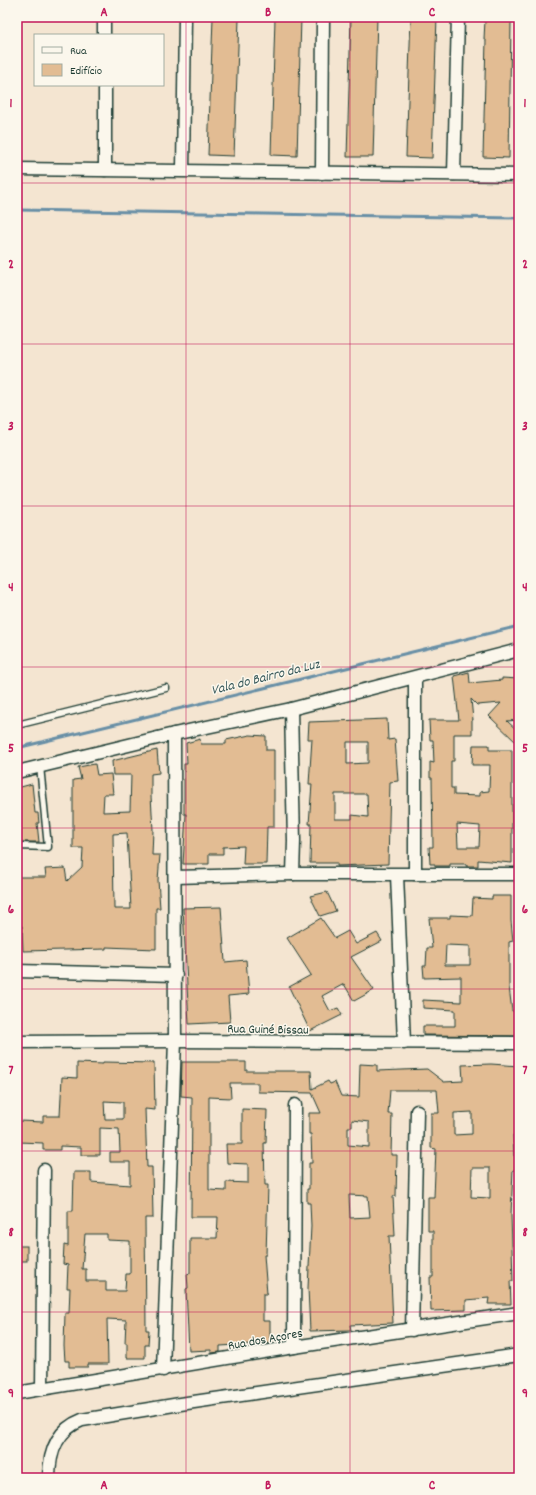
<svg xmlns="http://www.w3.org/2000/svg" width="536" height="1495" font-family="Dekko,sans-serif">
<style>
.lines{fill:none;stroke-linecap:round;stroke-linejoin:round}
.stream{stroke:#678fa6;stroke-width:3}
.building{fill:#e2bc93;stroke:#1f3d34;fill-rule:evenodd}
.service-casing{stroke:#1f3d34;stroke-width:9}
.minor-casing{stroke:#1f3d34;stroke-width:15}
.service{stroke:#fbf7ec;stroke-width:6}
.minor{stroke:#fbf7ec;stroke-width:12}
.grid{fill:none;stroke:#c2185b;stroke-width:1;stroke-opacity:0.55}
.labels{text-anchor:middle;stroke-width:3;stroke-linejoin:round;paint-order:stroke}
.street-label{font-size:13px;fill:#1f3d34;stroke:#fbf7ec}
.water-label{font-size:14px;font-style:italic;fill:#37585a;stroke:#fbf7ec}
.neatline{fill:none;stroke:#c2185b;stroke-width:1.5}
.grid-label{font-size:13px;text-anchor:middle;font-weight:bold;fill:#c2185b}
</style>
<rect width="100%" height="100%" fill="#f4e5d1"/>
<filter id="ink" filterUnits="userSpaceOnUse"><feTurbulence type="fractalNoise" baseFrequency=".025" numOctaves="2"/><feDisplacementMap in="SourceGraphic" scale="8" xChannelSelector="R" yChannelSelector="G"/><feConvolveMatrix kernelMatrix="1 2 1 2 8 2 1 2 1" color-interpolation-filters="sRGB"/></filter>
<g filter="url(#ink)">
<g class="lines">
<g class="stream">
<polyline points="17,210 519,218"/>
<polyline points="17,748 519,626"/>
</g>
</g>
<g class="building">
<polygon points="351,17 377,17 373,157 347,157"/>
<polygon points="411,17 437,17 432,158 406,157"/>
<polygon points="213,18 239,19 234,156 208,155"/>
<polygon points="275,18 301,18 297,156 271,155"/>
<polygon points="485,20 511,21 509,158 483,157 486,40 484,39"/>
<path d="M469,672L470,683L502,680V678L519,679V720L507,721L519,732V745L489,716L501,703L477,705L471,699L473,720H472V734H454V761H451V788H454V795L480,796V792L489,791L490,765H472L473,745H489V750H512V863L478,860V866H466V864H450V866H435V864H430L429,847H433L432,778H430V762L434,763L433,740H430L429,720H459L454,676ZM457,824L480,826L479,847H458Z"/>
<path d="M387,719L388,740L395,739L398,781L390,782L388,864L337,866V863H310L311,824H309L312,784H309L312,739H308L309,722ZM347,742H368V763L347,764ZM335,794H367L368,817L352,815V819H335Z"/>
<polygon points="250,735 266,736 266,750 274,750 274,827 267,827 266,864 243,864 244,846 223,847 223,854 209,854 209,864 183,864 186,814 184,814 184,764 187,764 186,743 200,739 201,744 226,744 226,740"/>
<path d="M157,750L159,773L151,774V796L153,830L152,855H160L158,880L160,908H156V949L106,947V949L23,951L22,926H17V877H46L45,869L65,868L67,881L82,867L83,848H73V780L81,779L78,767L95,764L97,775L111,774L113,794H104L103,812L130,811L131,775H113L112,761ZM127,833L131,909H114L113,834Z"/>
<polygon points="32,784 35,813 38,813 39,823 37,823 39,842 17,842 17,788"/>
<polygon points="327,892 336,911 320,916 310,896"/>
<path d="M492,896H511V921L513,941L509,942V987L512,1011H518V1036L423,1035V1026H455V1010L423,1008V1000L461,1002V977L424,978L423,966H426L427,948H432L429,918H450V915L472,916L473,898L492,899ZM446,945L470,946V965H445Z"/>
<polygon points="221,907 225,962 246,960 249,994 228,996 230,1022 189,1024 183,908"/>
<polygon points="321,918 335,938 348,931 356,944 377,933 382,941 351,957 374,990 354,1001 344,984 322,996 330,1011 338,1008 342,1015 310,1031 289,987 311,975 287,938"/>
<path d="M103,1062L154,1063L155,1110L145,1109L147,1167H152L153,1218H145L146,1330H149L148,1345H145V1358H127V1343H125L126,1320L107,1319L108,1364H88V1367H69V1361H65L64,1346L65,1313H69L70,1288H67L68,1265L63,1264L64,1245L68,1246V1211H73L74,1172H91V1182L130,1185V1162H110V1152H120L119,1129L100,1128V1155H81V1147L60,1146V1150H43V1143L19,1142V1121L43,1122V1116H60L62,1077L77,1078V1063L103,1064ZM104,1101L123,1102V1119H105ZM85,1234H107V1240L130,1241V1274H126L125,1291H106V1281H86V1269H82Z"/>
<path d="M182,1062H246V1071H311L312,1089L328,1081L330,1084L335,1082L341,1096L359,1097L360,1064L377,1065V1071L427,1069L444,1082L463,1081L462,1065L491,1064L519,1066V1135H513L514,1156H519V1170H513L511,1214L513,1281H510L511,1304H488L489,1298L466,1300V1310L431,1311L430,1277H433V1231H428V1197H434L436,1149L431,1148V1113H439L437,1090H390L388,1114H392L391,1155H397L396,1196H393L395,1236H389L393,1323L350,1325L351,1330L310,1331L308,1288L311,1226L310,1203H307V1189H309V1163H312L311,1134H309V1113H321L312,1093L258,1092V1083H230L231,1098L209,1097V1190L226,1191V1182L248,1183V1164L227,1163L226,1144H242V1109L267,1110L266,1143H264L265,1185H268L266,1255H264L267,1294H263V1321H270V1343L220,1346V1352L211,1353V1350L189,1351L186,1289L188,1288L187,1274L190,1273V1238H217L218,1217H191L192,1097L181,1096ZM472,1112V1134L454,1135V1113ZM352,1120L369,1122V1147L348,1145V1127H352ZM472,1168H490V1198L471,1197ZM349,1195L368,1196L370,1217L350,1218Z"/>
<rect x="17" y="1246" width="10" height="15"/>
</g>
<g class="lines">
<g class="service-casing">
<g id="service">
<polyline points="17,725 166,688"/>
<polyline points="17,846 48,847 40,766"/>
</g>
</g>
<g class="minor-casing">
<g id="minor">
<polyline points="104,17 104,35"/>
<polyline points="105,85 105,170"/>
<polyline points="17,169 519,175"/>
<polyline points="183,170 185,17"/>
<polyline points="322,173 323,17"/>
<polyline points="454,174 458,17"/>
<polyline points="291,709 294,841 293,874"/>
<polyline points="17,772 174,734 291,709 519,650"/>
<polyline points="415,874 415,678"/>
<polyline points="397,875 404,1043"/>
<polyline points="175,877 293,874 519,874"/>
<polyline points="17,971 176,975"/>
<polyline points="17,1042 175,1041 519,1043"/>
<polyline points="412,1330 417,1111"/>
<polyline points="294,1347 295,1105"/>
<polyline points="163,1370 175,1041 174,734"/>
<polyline points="42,1389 44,1170"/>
<polyline points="17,1393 294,1347 519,1313"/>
<path d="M49,1478C49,1453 56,1430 82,1420L180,1404L519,1355"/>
</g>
</g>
<use href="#service" class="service"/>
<use href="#minor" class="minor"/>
</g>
</g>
<path class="grid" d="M186,17V1478M350,17V1478M17,183H519M17,344H519M17,506H519M17,667H519M17,828H519M17,989H519M17,1151H519M17,1312H519"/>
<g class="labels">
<g class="street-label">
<text transform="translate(268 1028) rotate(1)" y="5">Rua Guiné Bissau</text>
<text transform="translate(265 1338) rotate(-10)" y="5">Rua dos Açores</text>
</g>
<g class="water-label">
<text transform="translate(265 676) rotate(-14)" y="5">Vala do Bairro da Luz</text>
</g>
</g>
<rect width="536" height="1495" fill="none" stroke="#fbf7ec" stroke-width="44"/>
<rect x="34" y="34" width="130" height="52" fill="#fbf7ec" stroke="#a3ada2"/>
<rect x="42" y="47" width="20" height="6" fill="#fbf7ec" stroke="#a3ada2"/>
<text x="70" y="54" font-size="12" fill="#1f3d34">Rua</text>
<rect x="42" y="64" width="20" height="12" fill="#e2bc93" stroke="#a3ada2"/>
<text x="70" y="74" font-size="12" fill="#1f3d34">Edifício</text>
<rect x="22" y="22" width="492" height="1451" class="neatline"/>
<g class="grid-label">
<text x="104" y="16">A</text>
<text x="268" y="16">B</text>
<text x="432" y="16">C</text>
<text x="11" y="107">1</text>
<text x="525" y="107">1</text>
<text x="11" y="268">2</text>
<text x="525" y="268">2</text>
<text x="11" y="430">3</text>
<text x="525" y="430">3</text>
<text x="11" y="591">4</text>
<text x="525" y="591">4</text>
<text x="11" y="752">5</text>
<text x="525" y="752">5</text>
<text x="11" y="913">6</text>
<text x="525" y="913">6</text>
<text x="11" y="1074">7</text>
<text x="525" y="1074">7</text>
<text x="11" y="1236">8</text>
<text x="525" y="1236">8</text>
<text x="11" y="1397">9</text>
<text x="525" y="1397">9</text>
<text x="104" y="1489">A</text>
<text x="268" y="1489">B</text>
<text x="432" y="1489">C</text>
</g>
</svg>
